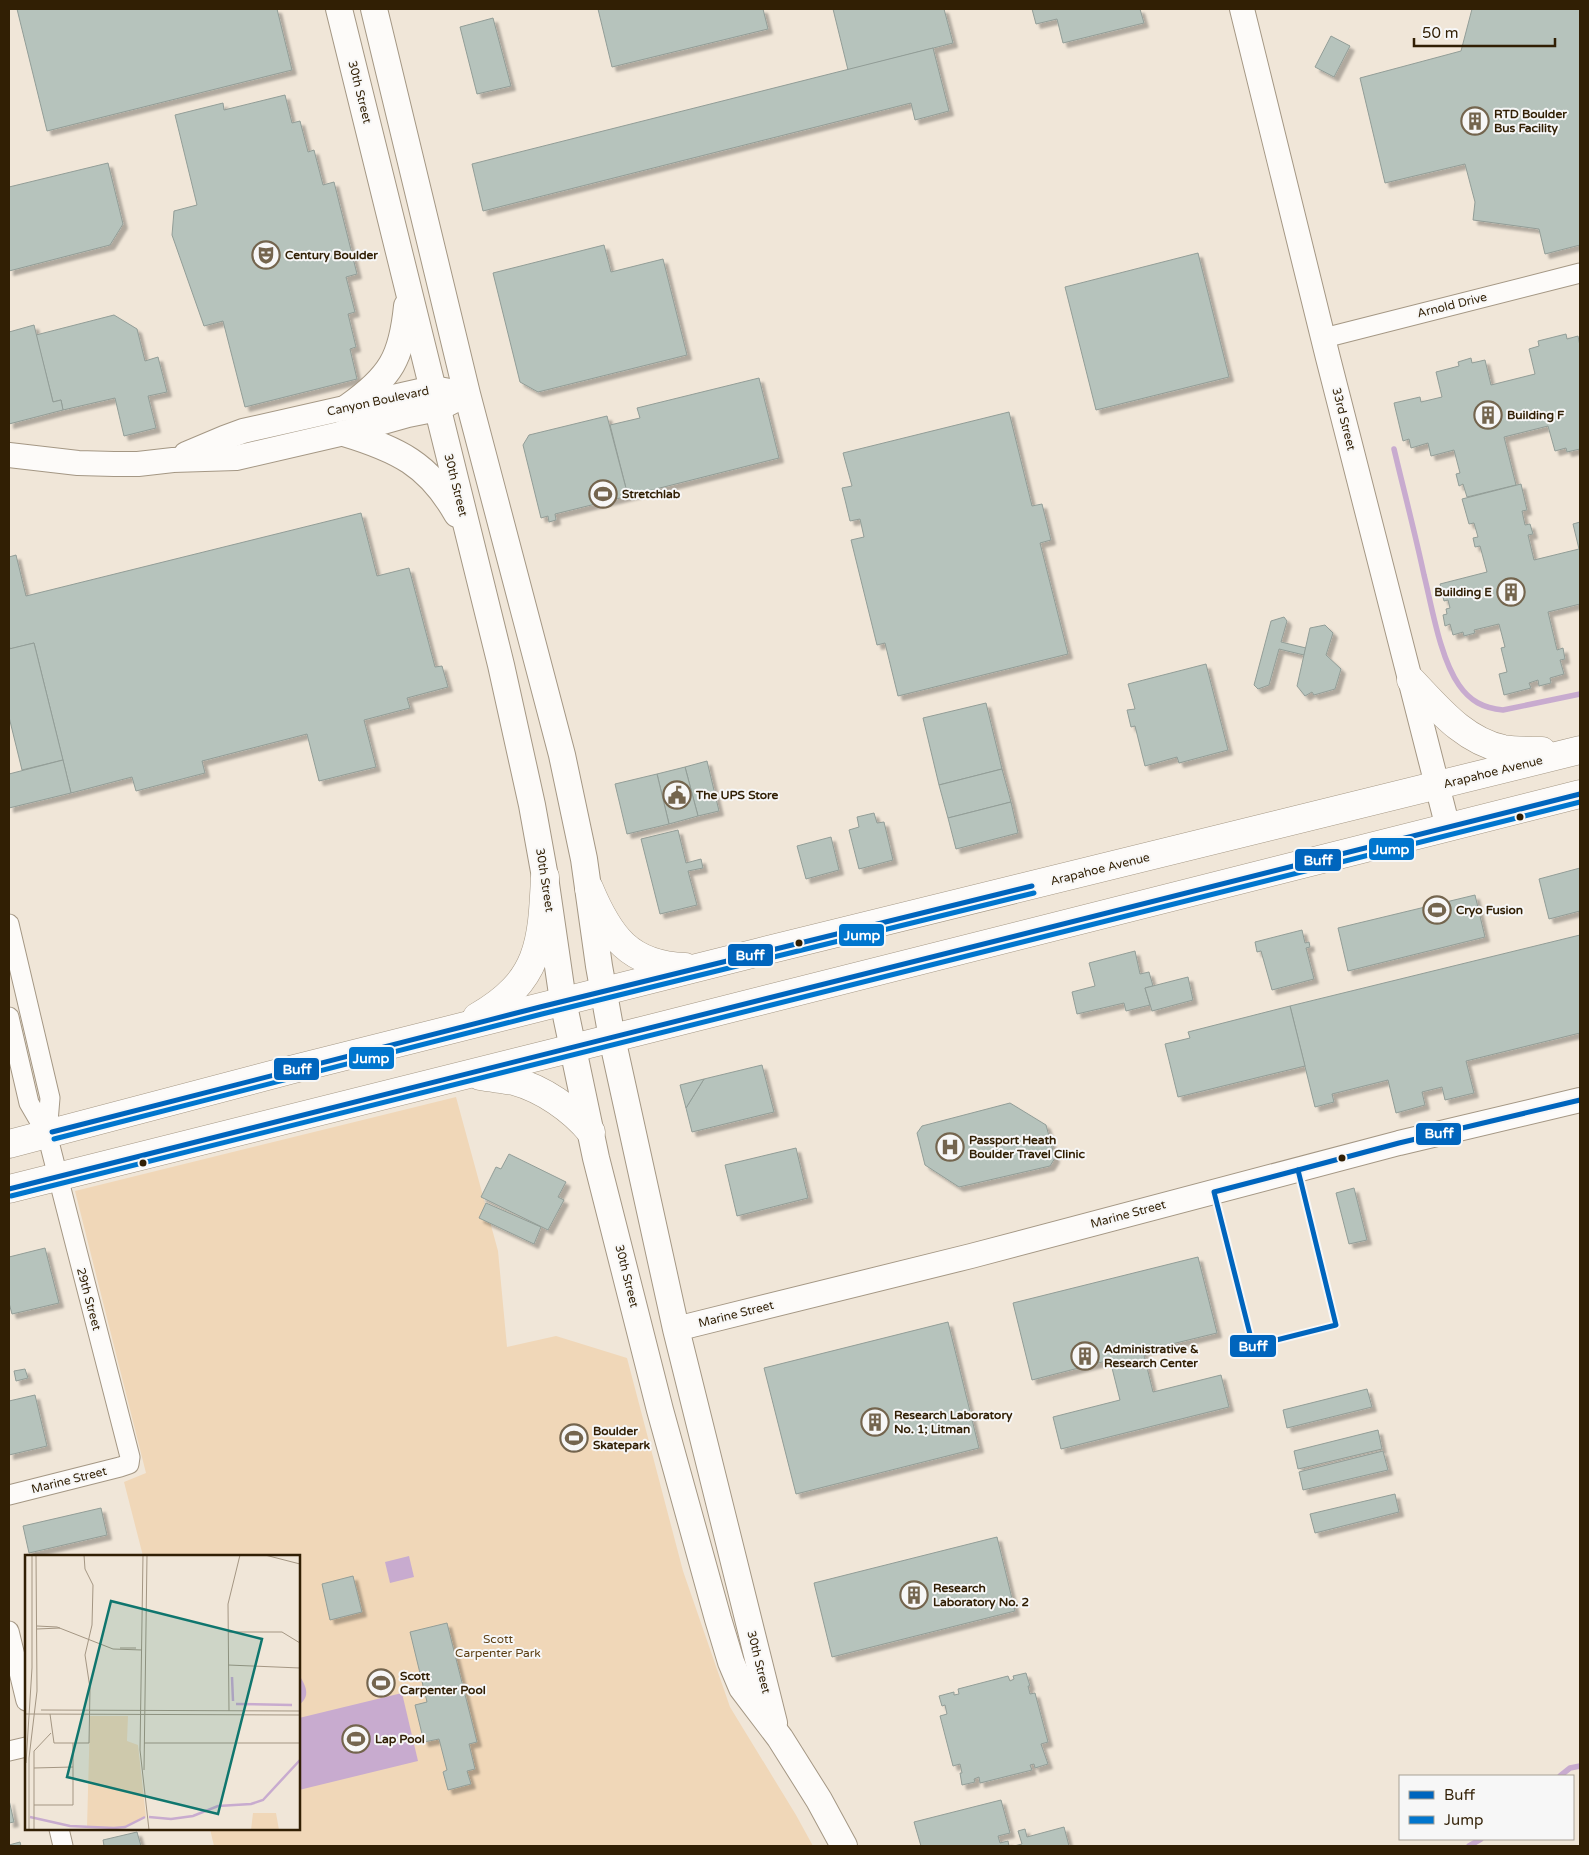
<svg xmlns="http://www.w3.org/2000/svg" width="1589" height="1855" font-family="'Varela Round',sans-serif">
<style>
.green{fill:#f0d7b8}
.water{fill:#c8abcf}
.lines{fill:none;stroke-linecap:round;stroke-linejoin:round}
.stream{stroke:#c8abcf;stroke-width:5.5}
.building{fill:#b6c3bc;stroke:#929d97;filter:url(#shadow)}
.minor-casing{stroke:#a49784;stroke-width:21}
.tertiary-casing{stroke:#a49784;stroke-width:26}
.secondary-casing{stroke:#a49784;stroke-width:28}
.primary-casing{stroke:#a49784;stroke-width:29}
.minor{stroke:#fdfbf9;stroke-width:19}
.tertiary{stroke:#fdfbf9;stroke-width:24}
.secondary{stroke:#fdfbf9;stroke-width:26}
.primary{stroke:#fdfbf9;stroke-width:28}
.bus-1-casing{stroke:#f7f7f7;stroke-width:9}
.bus-2-casing{stroke:#f7f7f7;stroke-width:9}
.bus-1{stroke:#0065bd;stroke-width:5}
.bus-2{stroke:#0076ce;stroke-width:5}
.bus-dot{fill:#311f04;stroke:#f7f7f7;stroke-width:2}
.labels{text-anchor:middle;stroke-width:4;stroke-linejoin:round;paint-order:stroke}
.street-label{font-size:12px;fill:#311f04;stroke:#f7f7f7}
.poi-label{font-size:12px;font-weight:bold;fill:#311f04;stroke:#f7f7f7;text-anchor:start}
.park-label{font-size:12px;fill:#5c3e12;stroke:#f7f7f7}
.inset-river{fill:none;stroke:#c8abcf;stroke-width:2.5}
.inset-road{fill:none;stroke:#a49683;stroke-width:1}
.view{fill:#0f766e;fill-opacity:0.15;stroke:#0f766e;stroke-width:2.5}
.inset-edge{fill:none;stroke:#311f04;stroke-width:2.5}
.line-badge{stroke:#f7f7f7;stroke-width:2}
.badge-label{font-size:14px;text-anchor:middle;font-weight:bold;fill:#fff}
</style>
<defs>
<filter id="shadow"><feDropShadow dx="4.5" dy="4.5" stdDeviation="1" flood-color="#0004"/></filter>
</defs>
<rect width="100%" height="100%" fill="#f0e6d8"/>
<polygon class="green" points="456,1097 498,1251 507,1347 556,1336 627,1358 683,1571 730,1707 796,1815 813,1846 214,1846 210,1829 299,1829 299,1556 143,1556 124,1482 146,1473 75,1191"/>
<g class="water">
<polygon points="409,1556 414,1577 390,1583 385,1562"/>
<path d="M299,1675C306,1686 311,1696 299,1705Z"/>
<polygon points="402,1693 418,1761 299,1790 299,1718"/>
</g>
<g class="lines">
<g class="stream">
<path d="M1394,449C1404,491 1415,533 1424,575C1432,607 1440,658 1459,685C1470,701 1483,708 1503,710L1580,694"/>
<polyline points="1560,1776 1570,1768 1580,1766"/>
<polyline points="1469,1846 1481,1839"/>
</g>
</g>
<g class="building">
<polygon points="17,9 277,9 292,70 47,131"/>
<polygon points="598,9 763,9 768,29 612,67"/>
<polygon points="833,9 944,9 953,43 848,70"/>
<polygon points="1032,9 1140,9 1144,23 1063,43 1057,19 1036,24"/>
<polygon points="1472,9 1580,9 1580,245 1545,254 1539,229 1473,220 1475,202 1465,164 1385,183 1360,78 1461,51"/>
<polygon points="493,18 511,86 477,94 460,27"/>
<polygon points="1331,36 1350,46 1334,77 1315,67"/>
<polygon points="933,48 949,111 915,120 911,103 483,211 472,164"/>
<polygon points="285,95 292,123 300,121 308,152 314,150 323,185 334,182 357,274 346,277 355,312 348,314 356,347 350,349 357,379 245,407 223,321 204,326 172,235 174,211 197,205 175,115 223,103 224,110"/>
<polygon points="108,163 123,224 110,245 9,271 9,184 9,187"/>
<polygon points="604,245 611,272 663,259 687,355 538,392 520,382 493,273"/>
<polygon points="1198,253 1229,377 1096,410 1065,287"/>
<polygon points="114,315 137,329 145,361 158,357 167,392 148,396 156,428 124,436 115,398 63,410 61,400 53,402 36,335"/>
<polygon points="34,325 53,402 61,400 63,410 9,424 9,332"/>
<polygon points="1566,334 1567,339 1578,336 1580,346 1580,449 1567,452 1566,448 1555,451 1548,426 1504,437 1516,485 1467,497 1463,484 1459,486 1456,474 1460,473 1454,450 1431,456 1428,443 1411,448 1409,439 1403,441 1394,403 1420,397 1421,402 1442,397 1436,372 1459,366 1458,362 1471,358 1472,363 1485,360 1491,385 1535,374 1529,349 1539,346 1538,341"/>
<polygon points="759,378 779,458 628,496 610,425 640,418 637,408"/>
<polygon points="1009,412 1032,506 1042,504 1051,540 1040,543 1068,654 898,696 885,643 877,645 851,540 864,537 860,519 850,521 846,504 842,488 852,486 843,453"/>
<polygon points="607,416 628,496 555,514 556,520 549,522 548,516 541,518 523,445 529,435"/>
<polygon points="1521,484 1527,510 1522,511 1525,525 1530,524 1533,534 1528,535 1534,560 1579,549 1573,524 1580,522 1580,604 1548,612 1557,650 1563,648 1565,659 1560,660 1564,674 1550,678 1551,683 1539,686 1538,680 1529,683 1531,688 1504,695 1499,674 1507,672 1501,648 1505,647 1499,624 1474,630 1475,633 1464,636 1463,632 1453,635 1450,624 1445,626 1443,615 1447,614 1446,609 1450,608 1448,600 1444,601 1440,584 1487,572 1480,546 1475,547 1473,538 1478,537 1474,523 1469,524 1462,499"/>
<polygon points="361,513 377,576 409,568 435,667 442,666 448,687 407,698 410,708 364,720 376,767 319,781 307,734 202,761 205,773 136,791 132,777 71,793 34,643 10,649 9,644 9,557 16,555 26,596"/>
<polygon points="1284,617 1287,621 1281,642 1306,648 1304,655 1279,649 1269,685 1258,689 1254,685 1271,621"/>
<polygon points="1325,625 1333,633 1326,655 1341,669 1335,689 1314,695 1312,692 1305,696 1297,686 1310,628"/>
<polygon points="34,643 63,760 22,770 9,717 9,649"/>
<polygon points="1206,664 1228,750 1179,763 1177,757 1145,766 1135,726 1131,727 1127,710 1135,709 1128,684"/>
<polygon points="986,703 1002,769 939,785 923,718"/>
<polygon points="63,760 71,793 9,808 9,774"/>
<polygon points="707,761 719,811 698,816 685,767"/>
<polygon points="685,767 698,816 669,824 657,774"/>
<polygon points="1002,769 1011,802 948,818 939,785"/>
<polygon points="657,774 669,824 627,834 615,784"/>
<polygon points="1011,802 1018,833 956,849 948,818"/>
<polygon points="874,813 877,823 884,822 893,860 859,869 849,830 859,827 857,817"/>
<polygon points="678,830 686,863 701,859 703,868 688,871 697,905 660,914 641,839"/>
<polygon points="831,837 839,870 806,879 797,846"/>
<polygon points="1580,868 1580,911 1549,919 1539,879"/>
<polygon points="1475,895 1485,937 1348,971 1338,928"/>
<polygon points="1302,930 1305,943 1309,942 1310,947 1306,948 1314,979 1272,990 1261,951 1257,952 1255,942"/>
<polygon points="1580,935 1580,1033 1466,1061 1474,1093 1445,1100 1442,1087 1422,1092 1425,1105 1396,1113 1388,1080 1332,1094 1334,1102 1315,1107 1290,1006"/>
<polygon points="1135,951 1140,974 1149,972 1153,986 1145,988 1150,1005 1126,1011 1124,1003 1077,1014 1072,992 1095,986 1089,963"/>
<polygon points="1188,977 1193,1000 1152,1011 1145,988"/>
<polygon points="1290,1006 1305,1066 1178,1097 1165,1044 1190,1038 1188,1032"/>
<polygon points="762,1065 774,1112 692,1132 686,1108 704,1079"/>
<polygon points="704,1079 686,1108 680,1085"/>
<polygon points="1010,1103 1046,1125 1055,1158 1050,1166 959,1187 925,1165 917,1133 922,1126"/>
<polygon points="796,1148 808,1198 737,1216 725,1165"/>
<polygon points="509,1154 566,1182 558,1197 564,1200 548,1230 481,1197 496,1167 501,1169"/>
<polygon points="1354,1188 1367,1240 1349,1244 1336,1193"/>
<polygon points="486,1203 541,1227 534,1244 479,1218"/>
<polygon points="45,1248 59,1303 12,1314 9,1303 9,1257"/>
<polygon points="1198,1257 1217,1333 1143,1351 1153,1392 1221,1375 1229,1407 1061,1449 1053,1417 1120,1400 1110,1360 1032,1380 1013,1303"/>
<polygon points="948,1322 979,1448 796,1494 764,1368"/>
<polygon points="25,1369 28,1378 16,1381 14,1371"/>
<polygon points="1367,1389 1372,1407 1287,1428 1283,1410"/>
<polygon points="35,1395 47,1446 9,1455 9,1401"/>
<polygon points="1378,1430 1382,1449 1298,1469 1294,1451"/>
<polygon points="1383,1451 1388,1470 1303,1490 1299,1472"/>
<polygon points="1395,1494 1399,1512 1315,1533 1310,1514"/>
<polygon points="101,1508 107,1535 29,1553 23,1526"/>
<polygon points="997,1537 1015,1611 832,1657 814,1583"/>
<polygon points="353,1576 362,1612 330,1620 322,1584"/>
<polygon points="447,1623 477,1742 469,1744 475,1769 467,1771 471,1784 448,1790 443,1772 447,1770 439,1739 424,1742 415,1705 427,1702 410,1632"/>
<polygon points="1026,1673 1030,1686 1028,1686 1030,1694 1035,1693 1048,1742 1041,1744 1048,1764 1035,1768 1034,1764 1030,1765 1032,1770 980,1783 979,1777 974,1779 975,1782 962,1785 960,1773 962,1773 960,1764 953,1766 940,1716 947,1714 945,1705 942,1706 939,1696 954,1692 954,1695 959,1694 958,1689 1008,1676 1010,1681 1014,1679 1013,1676"/>
<polygon points="9,1800 14,1822 9,1823"/>
<polygon points="1001,1800 1010,1833 998,1836 1000,1843 1008,1841 1009,1846 921,1846 914,1822"/>
<polygon points="1064,1827 1069,1846 1014,1846 1022,1844 1018,1831 1025,1829 1027,1837"/>
<polygon points="137,1832 141,1846 104,1846 103,1840"/>
<polygon points="20,1842 21,1846 9,1846 9,1845"/>
</g>
<g class="lines">
<g class="minor-casing">
<g id="minor">
<polyline points="1324,338 1580,273"/>
<polyline points="9,924 50,1098 47,1134"/>
<polyline points="9,1017 29,1103 47,1134 130,1457 129,1464 120,1467 9,1495"/>
<polyline points="9,1631 26,1701"/>
<polyline points="9,1751 26,1747"/>
<polyline points="59,1829 63,1846"/>
</g>
</g>
<g class="tertiary-casing">
<g id="tertiary">
<polyline points="1242,9 1328,358 1448,828"/>
<polyline points="186,454 224,438 243,431 433,388 450,391"/>
<polyline points="9,455 78,463 114,464 138,464 173,460 236,458 344,433 408,415 438,409 467,394"/>
<polyline points="676,1329 971,1256 1399,1143 1580,1100"/>
</g>
</g>
<g class="secondary-casing">
<g id="secondary">
<polyline points="339,9 501,665 532,805 545,877 563,1001 596,1158 660,1410 718,1619 731,1662 742,1688 780,1738 819,1800 844,1846"/>
<polyline points="374,9 467,394 562,755 584,859 599,966 612,1038 676,1329 774,1723"/>
<path d="M348,407C391,377 402,357 407,306"/>
<path d="M344,433C397,449 429,464 457,514"/>
</g>
</g>
<g class="primary-casing">
<g id="primary">
<path d="M1411,680C1438,708 1463,740 1503,749C1516,751 1529,751 1542,751"/>
<path d="M589,888C609,936 629,965 685,967"/>
<path d="M477,1017C540,981 542,943 545,877"/>
<path d="M480,1076C491,1078 503,1079 514,1081C543,1089 572,1109 591,1132"/>
<polyline points="9,1144 290,1070 760,952 1580,750"/>
<polyline points="9,1189 645,1030 1580,794"/>
</g>
</g>
<use href="#minor" class="minor"/>
<use href="#tertiary" class="tertiary"/>
<use href="#secondary" class="secondary"/>
<use href="#primary" class="primary"/>
<g class="bus-1-casing">
<g id="bus-1">
<polyline points="52,1132 540,1007 1032,886"/>
<polygon points="1298,1170 1336,1325 1253,1346 1214,1192"/>
<polyline points="1298,1170 1399,1143 1580,1100"/>
<polyline points="9,1189 1580,794"/>
</g>
</g>
<g class="bus-2-casing">
<g id="bus-2">
<polyline points="54,1139 542,1014 1034,893"/>
<polyline points="11,1196 1580,802"/>
</g>
</g>
<use href="#bus-1" class="bus-1"/>
<use href="#bus-2" class="bus-2"/>
</g>
<defs>
<g id="building-ring" transform="scale(1.4375)"><circle r="9.5" fill="#f7f7f7" stroke="#74654e" stroke-width="1.5"/><path d="M-4-6H4V6H1V3H-1V6H-4ZM-2.5-4.3h1.7v1.8h-1.7ZM.8-4.3h1.7v1.8H.8ZM-2.5-1h1.7V.8h-1.7ZM.8-1h1.7V.8H.8Z" fill="#74654e"/></g>
<g id="theatre-ring" transform="scale(1.4375)"><circle r="9.5" fill="#f7f7f7" stroke="#74654e" stroke-width="1.5"/><path d="M-5-5.5Q0-4 5-5.5V0Q5 5 0 6Q-5 5-5 0ZM-3.3-2.5H-1v1.5H-3.3ZM1-2.5H3.3v1.5H1ZM-2.8 1Q0 5.5 2.8 1Z" fill="#74654e"/></g>
<g id="stadium-ring" transform="scale(1.4375)"><circle r="9.5" fill="#f7f7f7" stroke="#74654e" stroke-width="1.5"/><path d="M0-5a6.5 5 0 1 0 0 10a6.5 5 0 1 0 0-10ZM-3.5-1.8h7v3.6h-7Z" fill="#74654e"/></g>
<g id="civic-ring" transform="scale(1.4375)"><circle r="9.5" fill="#f7f7f7" stroke="#74654e" stroke-width="1.5"/><path d="M-.6-6.5H3V-4.5H.6V-3L4-1V1h2V6H-6V1h2V-1L-.6-3ZM-1.2 2.5V6h2.4V2.5Z" fill="#74654e"/></g>
<g id="hospital-ring" transform="scale(1.4375)"><circle r="9.5" fill="#f7f7f7" stroke="#74654e" stroke-width="1.5"/><path d="M-5-5h3v3.5h4V-5h3V5h-3V1.5h-4V5h-3Z" fill="#74654e"/></g>
</defs>
<g fill-rule="evenodd">
<use href="#building-ring" x="1475" y="121"/>
<use href="#theatre-ring" x="266" y="255"/>
<use href="#building-ring" x="1488" y="415"/>
<use href="#stadium-ring" x="603" y="494"/>
<use href="#building-ring" x="1511" y="592"/>
<use href="#civic-ring" x="677" y="795"/>
<use href="#stadium-ring" x="1437" y="910"/>
<use href="#hospital-ring" x="950" y="1147"/>
<use href="#building-ring" x="1085" y="1356"/>
<use href="#building-ring" x="875" y="1422"/>
<use href="#stadium-ring" x="574" y="1438"/>
<use href="#building-ring" x="914" y="1595"/>
<use href="#stadium-ring" x="381" y="1683"/>
<use href="#stadium-ring" x="356" y="1739"/>
</g>
<g class="bus-dot">
<circle cx="1520" cy="817" r="4.5"/>
<circle cx="799" cy="943" r="4.5"/>
<circle cx="1342" cy="1158" r="4.5"/>
<circle cx="143" cy="1163" r="4.5"/>
</g>
<g class="labels">
<g class="street-label">
<text transform="translate(360 92) rotate(76)" y="4">30th Street</text>
<text transform="translate(1452 305) rotate(-14)" y="4">Arnold Drive</text>
<text transform="translate(378 401) rotate(-12)" y="4">Canyon Boulevard</text>
<text transform="translate(1344 419) rotate(76)" y="4">33rd Street</text>
<text transform="translate(456 485) rotate(76)" y="4">30th Street</text>
<text transform="translate(1493 772) rotate(-14)" y="4">Arapahoe Avenue</text>
<text transform="translate(1100 869) rotate(-14)" y="4">Arapahoe Avenue</text>
<text transform="translate(545 880) rotate(81)" y="4">30th Street</text>
<text transform="translate(1128 1214) rotate(-15)" y="4">Marine Street</text>
<text transform="translate(627 1276) rotate(76)" y="4">30th Street</text>
<text transform="translate(89 1299) rotate(75)" y="4">29th Street</text>
<text transform="translate(736 1314) rotate(-14)" y="4">Marine Street</text>
<text transform="translate(69 1480) rotate(-14)" y="4">Marine Street</text>
<text transform="translate(759 1662) rotate(76)" y="4">30th Street</text>
</g>
<g class="poi-label">
<text x="1494" y="118">RTD Boulder<tspan x="1494" dy="14">Bus Facility</tspan></text>
<text x="285" y="259">Century Boulder</text>
<text x="1507" y="419">Building F</text>
<text x="622" y="498">Stretchlab</text>
<text x="1492" y="596" text-anchor="end">Building E</text>
<text x="696" y="799">The UPS Store</text>
<text x="1456" y="914">Cryo Fusion</text>
<text x="969" y="1144">Passport Heath<tspan x="969" dy="14">Boulder Travel Clinic</tspan></text>
<text x="1104" y="1353">Administrative &amp;<tspan x="1104" dy="14">Research Center</tspan></text>
<text x="894" y="1419">Research Laboratory<tspan x="894" dy="14">No. 1; Litman</tspan></text>
<text x="593" y="1435">Boulder<tspan x="593" dy="14">Skatepark</tspan></text>
<text x="933" y="1592">Research<tspan x="933" dy="14">Laboratory No. 2</tspan></text>
<text x="400" y="1680">Scott<tspan x="400" dy="14">Carpenter Pool</tspan></text>
<text x="375" y="1743">Lap Pool</text>
</g>
<g class="park-label">
<text x="498" y="1643">Scott<tspan x="498" dy="14">Carpenter Park</tspan></text>
</g>
</g>
<g transform="translate(25 1555)">
<rect width="275" height="275" fill="#f0e6d8"/>
<path d="M65,161H103L102,186L113,190L121,262L100,272L62,273ZM228,258H251L254,275H226Z" fill="#f0d7b8"/>
<path class="inset-river" d="M207,122L208,146M211,149L267,150M5,262L45,271L89,273L100,272L120,262M124,262L146,264L168,261L193,251L226,249L238,245L275,205"/>
<path class="inset-road" d="M118,0L115,195L124,275M240,0L275,9M12,71L32,72L88,94L117,95M12,74L35,73M203,77H257L275,88M95,93H111M203,110L275,113M16,155L275,156M204,156L203,49L215,0M0,159L275,160M25,159L29,188H64L65,133L60,100L67,70L68,30L60,14L59,0M119,188H275M1,208L7,113V0M9,213L48,212M119,215L122,0M0,245V220M9,250H48V188M4,275V203L12,136L11,0M9,275V196L26,178"/>
<path class="view" d="M86,46L237,84L193,259L42,222Z"/>
<rect width="275" height="275" class="inset-edge"/>
</g>
<g class="line-badge">
<rect x="1368" y="837" width="47" height="24" rx="5" fill="#0076ce"/>
<rect x="1294" y="848" width="48" height="24" rx="5" fill="#0065bd"/>
<rect x="838" y="923" width="47" height="24" rx="5" fill="#0076ce"/>
<rect x="727" y="943" width="47" height="24" rx="5" fill="#0065bd"/>
<rect x="348" y="1046" width="47" height="24" rx="5" fill="#0076ce"/>
<rect x="273" y="1057" width="47" height="24" rx="5" fill="#0065bd"/>
<rect x="1415" y="1122" width="47" height="24" rx="5" fill="#0065bd"/>
<rect x="1229" y="1334" width="48" height="24" rx="5" fill="#0065bd"/>
</g>
<g class="badge-label">
<text x="1391" y="854">Jump</text>
<text x="1318" y="865">Buff</text>
<text x="862" y="940">Jump</text>
<text x="750" y="960">Buff</text>
<text x="371" y="1063">Jump</text>
<text x="297" y="1074">Buff</text>
<text x="1439" y="1138">Buff</text>
<text x="1253" y="1351">Buff</text>
</g>
<rect width="1589" height="1855" fill="none" stroke="#311f04" stroke-width="20"/>
<rect x="1399" y="1775" width="175" height="65" fill="#f7f7f7" stroke="#a8a196"/>
<rect x="1409" y="1791" width="25" height="8" fill="#0065bd" stroke="#a8a196"/>
<text x="1444" y="1800" font-size="15" fill="#311f04">Buff</text>
<rect x="1409" y="1816" width="25" height="8" fill="#0076ce" stroke="#a8a196"/>
<text x="1444" y="1825" font-size="15" fill="#311f04">Jump</text>
<path d="M1414 38v8h141v-8" fill="none" stroke="#311f04" stroke-width="2.5"/>
<text x="1422" y="38" font-size="15" fill="#311f04" stroke="#f7f7f7" stroke-width="4" paint-order="stroke">50 m</text>
</svg>
